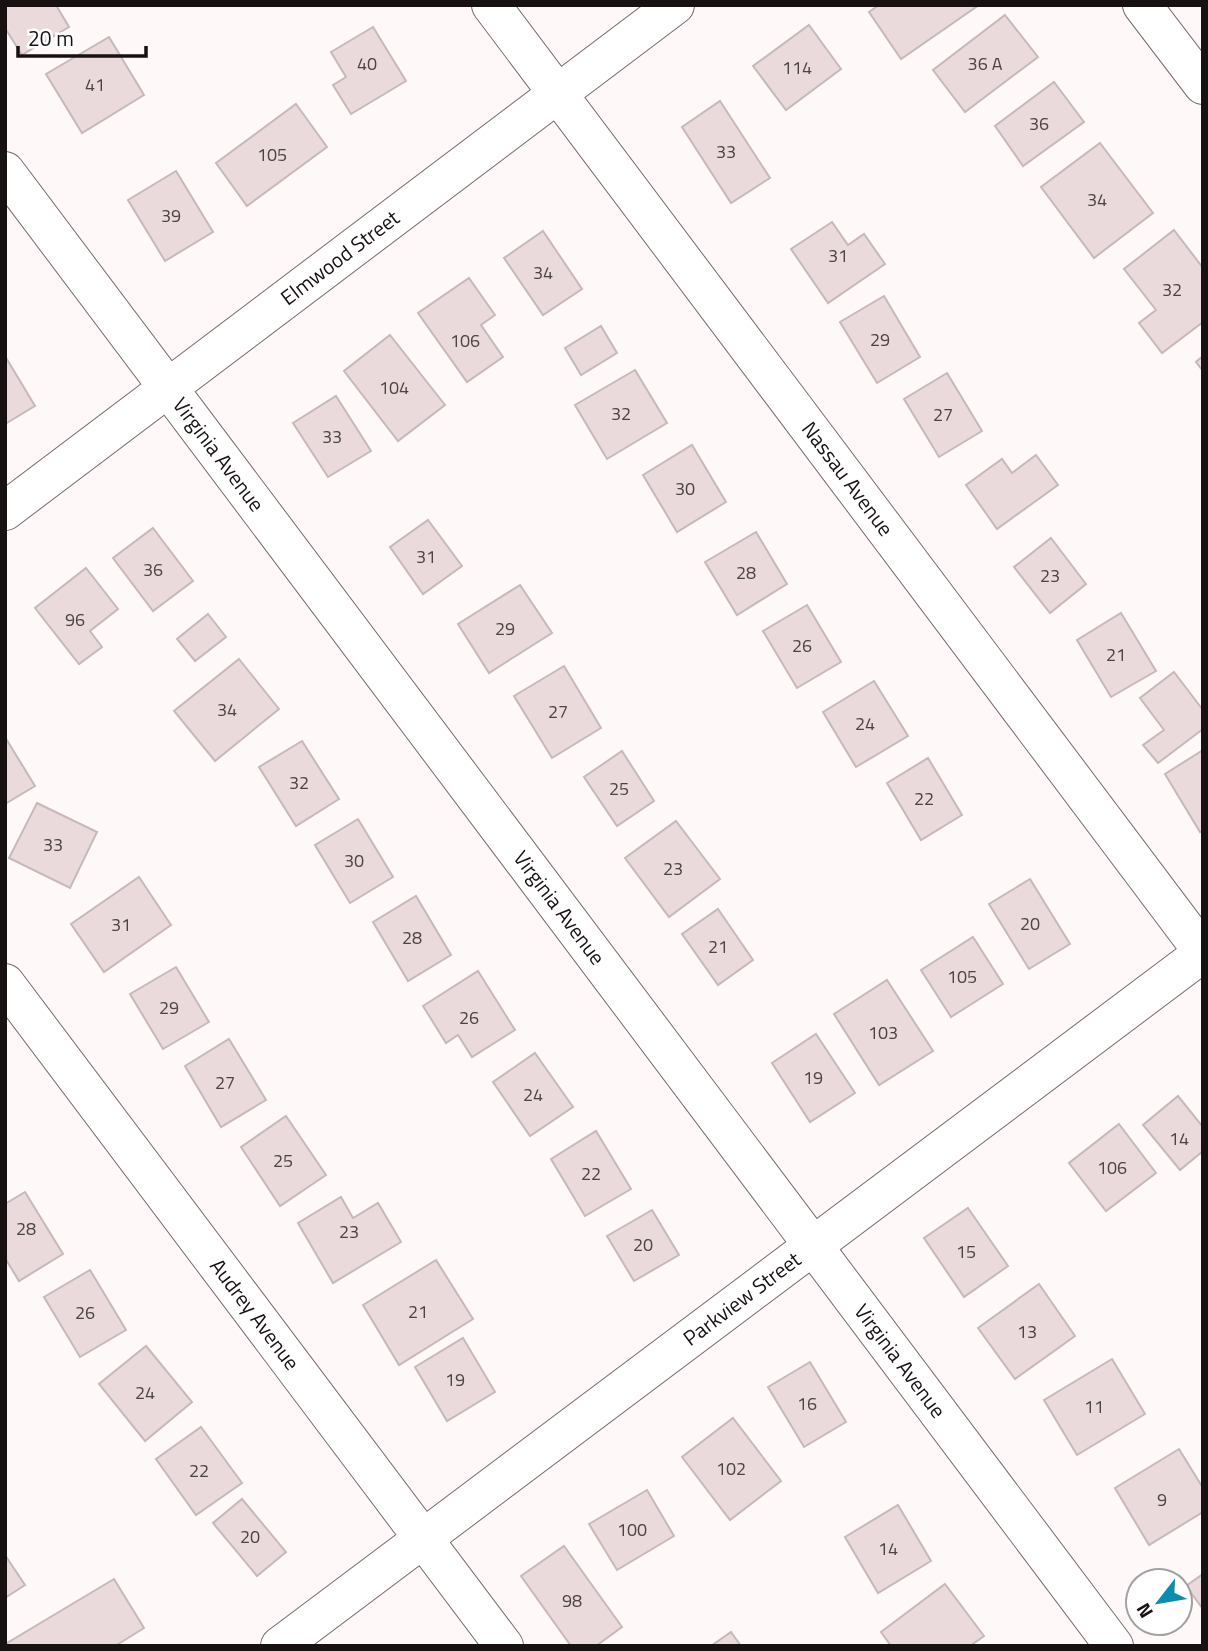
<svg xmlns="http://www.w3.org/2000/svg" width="1208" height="1651" font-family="'Titillium Web',sans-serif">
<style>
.building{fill:#eadadc;stroke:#c7b8b9;stroke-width:2}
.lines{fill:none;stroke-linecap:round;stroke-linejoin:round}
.minor-casing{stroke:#796b6d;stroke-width:40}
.minor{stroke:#fff;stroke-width:38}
.labels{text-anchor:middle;stroke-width:7;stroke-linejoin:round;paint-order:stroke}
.number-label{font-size:18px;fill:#4c4344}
.street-label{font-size:21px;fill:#171112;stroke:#fff}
</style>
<rect width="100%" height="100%" fill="#fef8f8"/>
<g class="building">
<polygon points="5,5 56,5 69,27 22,55 5,28"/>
<polygon points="879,5 979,5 901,59 869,12"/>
<polygon points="1005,15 1038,57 965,112 933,70"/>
<polygon points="809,25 841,69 786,110 753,66"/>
<polygon points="373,27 406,81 351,114 333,85 346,77 331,52"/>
<polygon points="109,37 144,95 82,133 46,74"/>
<polygon points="1054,82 1084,122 1023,166 995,126"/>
<polygon points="720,101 770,178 731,203 682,127"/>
<polygon points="296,104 327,147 247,206 216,163"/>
<polygon points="1100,143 1153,213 1094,258 1041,187"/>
<polygon points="176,171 213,232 165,261 128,200"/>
<polygon points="832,222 848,245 864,234 885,264 828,303 791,249"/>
<polygon points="1174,230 1203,268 1203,322 1162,353 1139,323 1156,310 1124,269"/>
<polygon points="543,231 582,289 543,315 504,258"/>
<polygon points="469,278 495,315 481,325 503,357 467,382 418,313"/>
<polygon points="884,296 920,357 877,383 840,322"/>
<polygon points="601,326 617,353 581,375 565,348"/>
<polygon points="390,335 445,405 398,441 344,371"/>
<polygon points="5,356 35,406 5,424"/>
<polygon points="1203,356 1203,371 1196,362"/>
<polygon points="635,370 667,423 607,459 575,405"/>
<polygon points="947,373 982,431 939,457 904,399"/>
<polygon points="336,396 371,451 328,477 293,423"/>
<polygon points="692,445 726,502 677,532 643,475"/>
<polygon points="1036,455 1058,485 997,529 966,485 1002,459 1012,473"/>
<polygon points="428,520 462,566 423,594 390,547"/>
<polygon points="153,528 193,581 153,611 113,558"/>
<polygon points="756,532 787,584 737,615 705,562"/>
<polygon points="1051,538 1086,584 1050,613 1014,567"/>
<polygon points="86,568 118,609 90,631 102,647 79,664 35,608"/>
<polygon points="520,585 552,633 489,673 458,624"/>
<polygon points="807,605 841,662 797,688 763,631"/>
<polygon points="1121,613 1156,671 1111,697 1077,640"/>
<polygon points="208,614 226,637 195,661 177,639"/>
<polygon points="239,659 279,709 215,761 174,711"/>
<polygon points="564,666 601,728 552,758 514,696"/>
<polygon points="1174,672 1203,710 1203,729 1158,763 1143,745 1164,730 1140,698"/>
<polygon points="874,681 908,736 856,767 823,712"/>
<polygon points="5,737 35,786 5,804"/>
<polygon points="302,741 339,799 296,826 259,767"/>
<polygon points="1203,750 1203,830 1200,832 1165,774"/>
<polygon points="622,751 654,801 617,826 584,777"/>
<polygon points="928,758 962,815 921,840 887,783"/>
<polygon points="37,803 97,832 70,888 9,858"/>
<polygon points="358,819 393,877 350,903 315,845"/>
<polygon points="676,821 720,879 669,917 625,858"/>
<polygon points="139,877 171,925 104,972 71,924"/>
<polygon points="1030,879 1070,944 1029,969 989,904"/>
<polygon points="416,896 451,955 408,981 373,922"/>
<polygon points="718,909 753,960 718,985 682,934"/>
<polygon points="973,937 1003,984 951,1017 921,970"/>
<polygon points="176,967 209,1022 163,1049 130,994"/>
<polygon points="478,971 515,1030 472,1057 458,1035 446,1043 423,1006"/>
<polygon points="887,980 933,1051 879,1085 834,1014"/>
<polygon points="816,1034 855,1093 810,1122 772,1063"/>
<polygon points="229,1039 266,1100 221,1127 185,1066"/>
<polygon points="535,1053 573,1107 530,1136 493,1082"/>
<polygon points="1178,1096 1203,1127 1203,1151 1180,1170 1143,1125"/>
<polygon points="286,1116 326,1175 280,1206 241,1147"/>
<polygon points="1119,1124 1156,1173 1106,1211 1069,1163"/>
<polygon points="596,1131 631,1189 585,1216 551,1159"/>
<polygon points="25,1192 63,1254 19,1281 5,1258 5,1204"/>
<polygon points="341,1197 353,1218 378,1203 401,1242 333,1283 298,1223"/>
<polygon points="968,1208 1008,1266 964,1297 924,1238"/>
<polygon points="652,1210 679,1255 634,1281 607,1236"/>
<polygon points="436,1260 473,1319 399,1365 363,1305"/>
<polygon points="90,1270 126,1330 80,1357 44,1297"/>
<polygon points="1039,1284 1075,1336 1015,1379 978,1328"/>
<polygon points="463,1338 495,1392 447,1421 415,1367"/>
<polygon points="146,1346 192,1402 145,1441 99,1384"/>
<polygon points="1112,1359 1145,1414 1077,1455 1044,1400"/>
<polygon points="810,1362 846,1422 804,1447 768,1387"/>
<polygon points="733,1418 781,1481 730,1520 682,1457"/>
<polygon points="201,1427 242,1483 196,1515 156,1459"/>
<polygon points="1179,1449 1203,1488 1203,1512 1149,1545 1115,1488"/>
<polygon points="647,1490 674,1536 617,1570 589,1524"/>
<polygon points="242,1499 286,1552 257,1576 213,1523"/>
<polygon points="898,1505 931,1561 878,1593 845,1537"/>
<polygon points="564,1546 622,1627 596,1646 571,1646 521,1576"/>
<polygon points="5,1555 25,1585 5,1598"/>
<polygon points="1203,1574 1203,1609 1186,1586"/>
<polygon points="114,1579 144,1628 115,1646 9,1646 7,1643"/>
<polygon points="945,1584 984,1636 970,1646 891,1646 881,1632"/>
<polygon points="731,1632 741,1646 711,1646"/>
</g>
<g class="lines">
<g class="minor-casing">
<g id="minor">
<path id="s1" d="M491,5L1203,952"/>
<polyline points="1142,5 1203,85"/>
<path id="s2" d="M5,171L1114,1646"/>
<path id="s3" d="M5,511L675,5"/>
<path id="s4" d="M5,983L504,1646"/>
<path id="s5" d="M280,1646L1203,953"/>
</g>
</g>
<use href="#minor" class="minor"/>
</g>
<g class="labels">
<g class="number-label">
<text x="367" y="70">40</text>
<text x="985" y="70">36 A</text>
<text x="797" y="74">114</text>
<text x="95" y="91">41</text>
<text x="1039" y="130">36</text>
<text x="726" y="158">33</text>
<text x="272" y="161">105</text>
<text x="1097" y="206">34</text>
<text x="171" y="222">39</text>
<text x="838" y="262">31</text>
<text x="543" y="279">34</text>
<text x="1172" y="296">32</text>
<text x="880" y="346">29</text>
<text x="465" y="347">106</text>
<text x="394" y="394">104</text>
<text x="621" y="420">32</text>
<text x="943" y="421">27</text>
<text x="332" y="443">33</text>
<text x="685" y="495">30</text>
<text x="426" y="563">31</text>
<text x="153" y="576">36</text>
<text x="746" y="579">28</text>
<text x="1050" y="582">23</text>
<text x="75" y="626">96</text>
<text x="505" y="635">29</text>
<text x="802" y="652">26</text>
<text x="1116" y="661">21</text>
<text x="227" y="716">34</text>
<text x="558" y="718">27</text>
<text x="865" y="730">24</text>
<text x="299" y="789">32</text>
<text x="619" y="795">25</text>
<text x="924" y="805">22</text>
<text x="53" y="851">33</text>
<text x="354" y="867">30</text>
<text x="673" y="875">23</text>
<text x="1030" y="930">20</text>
<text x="121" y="931">31</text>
<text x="412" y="944">28</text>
<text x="718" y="953">21</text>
<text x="962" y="983">105</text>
<text x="169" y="1014">29</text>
<text x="469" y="1024">26</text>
<text x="883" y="1039">103</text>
<text x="813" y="1084">19</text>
<text x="225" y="1089">27</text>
<text x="533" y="1101">24</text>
<text x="1179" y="1145">14</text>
<text x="283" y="1167">25</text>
<text x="1112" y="1174">106</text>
<text x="591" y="1180">22</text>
<text x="26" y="1235">28</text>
<text x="349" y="1238">23</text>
<text x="643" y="1251">20</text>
<text x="966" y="1258">15</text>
<text x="418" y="1318">21</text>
<text x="85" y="1319">26</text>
<text x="1027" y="1338">13</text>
<text x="455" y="1386">19</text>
<text x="145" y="1399">24</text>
<text x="807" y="1410">16</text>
<text x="1094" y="1413">11</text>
<text x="731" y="1475">102</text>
<text x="199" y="1477">22</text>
<text x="1162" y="1506">9</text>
<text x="632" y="1536">100</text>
<text x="250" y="1543">20</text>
<text x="888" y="1555">14</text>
<text x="572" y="1607">98</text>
</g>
<g class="street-label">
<text dy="7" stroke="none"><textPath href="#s3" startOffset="420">Elmwood Street</textPath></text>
<text dy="7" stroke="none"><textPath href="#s2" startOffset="355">Virginia Avenue</textPath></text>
<text dy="7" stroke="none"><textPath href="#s1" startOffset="593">Nassau Avenue</textPath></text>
<text dy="7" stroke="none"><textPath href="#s2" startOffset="922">Virginia Avenue</textPath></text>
<text dy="7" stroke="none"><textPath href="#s5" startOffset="578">Parkview Street</textPath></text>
<text dy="7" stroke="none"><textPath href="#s4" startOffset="415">Audrey Avenue</textPath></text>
<text dy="7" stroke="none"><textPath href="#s2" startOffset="1489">Virginia Avenue</textPath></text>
</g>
</g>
<rect width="1208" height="1651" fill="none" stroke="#171112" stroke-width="14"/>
<g transform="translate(1159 1602) rotate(239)"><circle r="33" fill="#ffffff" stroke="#a2a0a0" stroke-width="2"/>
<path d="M0-5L12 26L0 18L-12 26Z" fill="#0b8ead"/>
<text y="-10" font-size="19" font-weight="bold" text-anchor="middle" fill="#171112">N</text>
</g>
<path d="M18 46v10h128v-10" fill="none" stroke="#171112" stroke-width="3.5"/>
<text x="28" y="46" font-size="21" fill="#171112" stroke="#ffffff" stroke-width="5" paint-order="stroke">20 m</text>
</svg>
